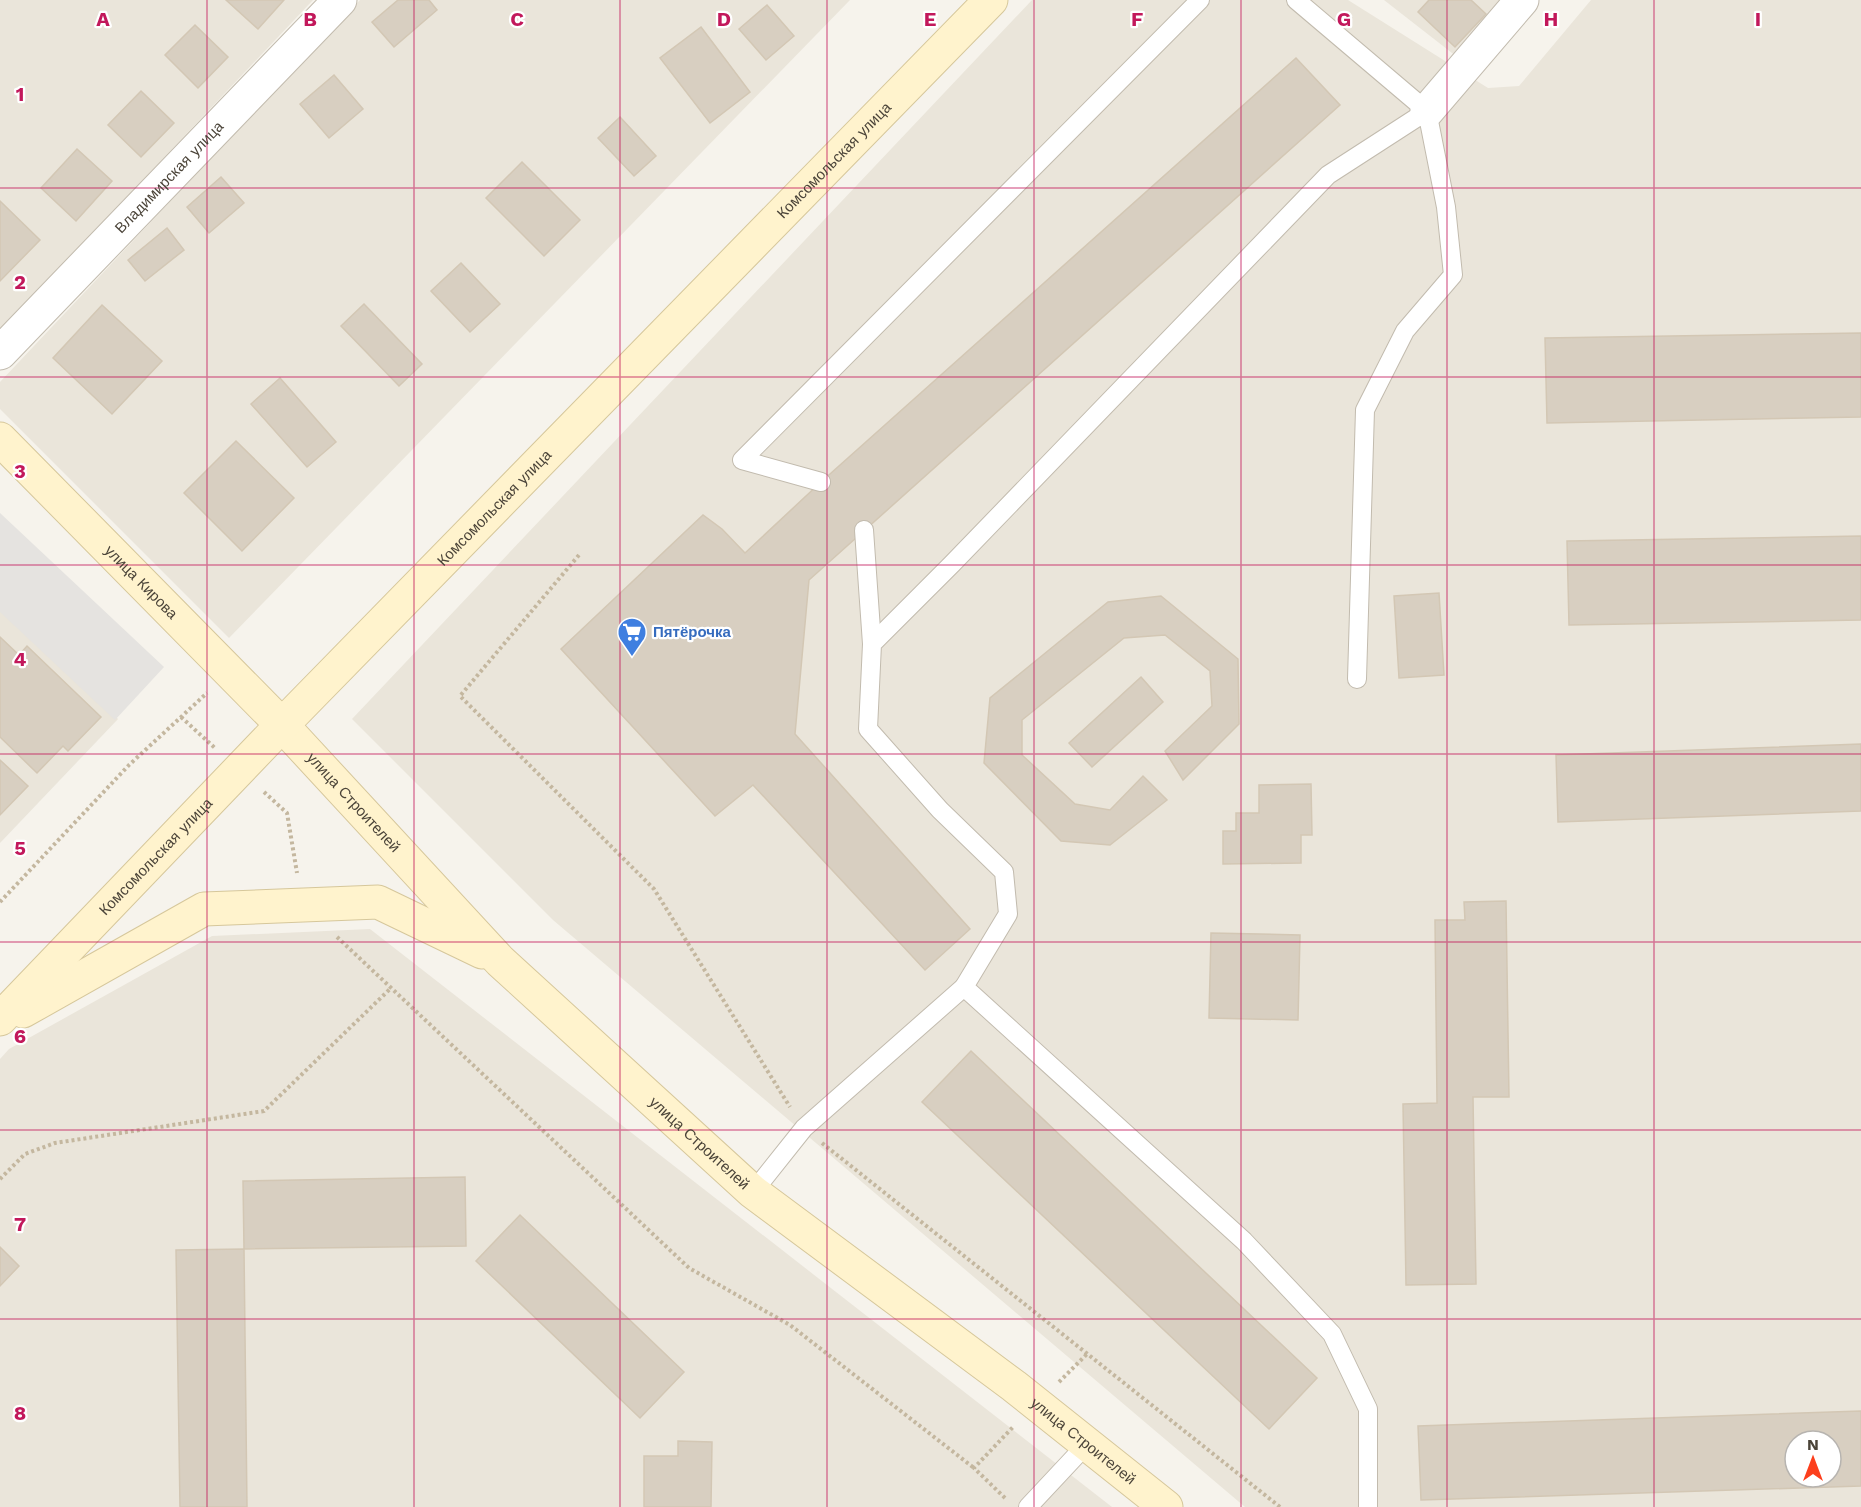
<svg xmlns="http://www.w3.org/2000/svg" width="1861" height="1507" font-family="'Work Sans',sans-serif">
<style>
.residential{fill:#eae5da;fill-rule:evenodd}
.parking{fill:#e5e3e0}
.building{fill:#d8cfc1;stroke:#d3c7b4;stroke-width:1.5;fill-rule:evenodd}
.lines{fill:none;stroke-linecap:round;stroke-linejoin:round}
.service-casing{stroke:#c2bbae;stroke-width:20}
.minor-casing{stroke:#c2bbae;stroke-width:35}
.secondary-casing{stroke:#d6c79b;stroke-width:35}
.path{stroke:#c4b79f;stroke-width:4;stroke-dasharray:3 3;stroke-linecap:butt}
.service{stroke:#fff;stroke-width:18}
.minor{stroke:#fff;stroke-width:33}
.secondary{stroke:#fff3cd;stroke-width:33}
.grid{fill:none;stroke:#c2185b;stroke-width:1.5;stroke-opacity:0.55}
.labels{text-anchor:middle;stroke-width:4.5;stroke-linejoin:round;paint-order:stroke}
.street-label{font-size:15px;fill:#4b4439;stroke:#fff}
.shop-label{font-size:15px;font-weight:bold;fill:#366cbe;stroke:#fff;text-anchor:start}
.grid-label{font-size:20px;text-anchor:middle;font-weight:bold;fill:#c2185b;stroke:#fff;stroke-width:4.5;stroke-linejoin:round;paint-order:stroke}
</style>
<rect width="100%" height="100%" fill="#f6f3ec"/>
<g class="residential">
<polygon points="0,0 313,0 0,331"/>
<polygon points="360,0 850,0 229,638 0,409 0,382"/>
<path d="M1032,0H1348L1488,88L1519,86L1591,0H1861V1507H1245L553,920L352,719ZM1795,1441H1831V1477H1795Z"/>
<polygon points="1384,0 1510,0 1461,60"/>
<polygon points="0,605 118,719 0,843"/>
<polygon points="370,929 1112,1507 0,1507 0,1059 9,1049 212,936"/>
</g>
<polygon class="parking" points="0,513 164,667 115,720 0,612"/>
<g class="building">
<polygon points="226,0 284,0 258,29"/>
<polygon points="398,0 429,0 437,10 394,47 372,22"/>
<polygon points="1429,0 1471,0 1486,14 1455,47 1418,12"/>
<polygon points="767,5 794,36 766,60 739,29"/>
<polygon points="195,25 228,57 198,88 165,55"/>
<polygon points="701,27 750,92 710,123 660,58"/>
<polygon points="1296,58 1340,105 809,580 795,734 970,929 925,970 753,785 715,816 561,649 703,515 722,529 745,553 821,482"/>
<polygon points="334,75 363,109 329,138 300,104"/>
<polygon points="141,91 174,123 141,157 108,125"/>
<polygon points="620,117 656,156 634,176 598,138"/>
<polygon points="77,149 112,181 76,221 41,188"/>
<polygon points="522,162 580,220 544,256 486,198"/>
<polygon points="221,177 244,203 209,233 187,207"/>
<polygon points="0,201 40,240 0,281"/>
<polygon points="167,228 184,250 145,281 128,260"/>
<polygon points="461,263 500,304 470,332 431,291"/>
<polygon points="364,304 422,364 399,386 341,326"/>
<polygon points="102,305 162,361 112,414 53,358"/>
<polygon points="1861,333 1861,417 1547,423 1545,338"/>
<polygon points="280,378 336,442 307,467 251,404"/>
<polygon points="236,441 294,498 242,551 184,493"/>
<polygon points="1861,536 1861,620 1569,625 1567,541"/>
<polygon points="1439,593 1444,675 1399,678 1394,596"/>
<polygon points="1161,596 1238,659 1239,724 1183,780 1165,751 1212,706 1210,671 1165,635 1124,638 1022,720 1022,755 1075,804 1110,810 1143,776 1167,800 1110,845 1061,841 984,763 990,698 1108,602"/>
<polygon points="0,637 19,655 27,646 101,717 68,751 63,746 37,773 0,737"/>
<polygon points="1141,677 1163,702 1092,767 1069,743"/>
<polygon points="1861,744 1861,811 1558,822 1556,755"/>
<polygon points="0,760 28,786 0,815"/>
<polygon points="1311,784 1312,835 1301,835 1301,863 1223,864 1223,831 1236,831 1236,813 1259,813 1259,785"/>
<polygon points="1506,901 1509,1097 1473,1097 1476,1284 1406,1285 1403,1104 1437,1103 1435,920 1465,920 1464,902"/>
<polygon points="1211,933 1300,935 1298,1020 1209,1018"/>
<polygon points="971,1051 1317,1378 1269,1429 922,1102"/>
<polygon points="465,1177 466,1246 244,1249 243,1181"/>
<polygon points="520,1215 684,1372 640,1418 476,1261"/>
<polygon points="0,1247 19,1266 0,1286"/>
<polygon points="244,1249 247,1507 180,1507 176,1250"/>
<path d="M1861,1411V1486L1421,1500L1418,1426ZM1795,1441H1831V1477H1795Z"/>
<polygon points="678,1441 712,1442 711,1507 644,1507 644,1456 678,1456"/>
</g>
<g class="lines">
<g class="service-casing">
<g id="service">
<polyline points="1296,0 1427,111 1328,175 952,564 872,644 868,729 940,810 1004,872 1008,914 964,987 1244,1241 1332,1334 1368,1409 1368,1507"/>
<polyline points="821,482 742,460 1200,0"/>
<polyline points="864,530 872,644"/>
<polyline points="1357,679 1365,410 1405,331 1453,275 1446,207 1427,111"/>
<polyline points="753,1192 804,1128 964,987"/>
<polyline points="1028,1507 1086,1445"/>
</g>
</g>
<g class="minor-casing">
<g id="minor">
<polyline points="1427,111 1522,0"/>
<path id="s1" d="M0,353L340,0"/>
</g>
</g>
<g class="secondary-casing">
<g id="secondary">
<path id="s2" d="M0,439L282,725L500,961L753,1192L1014,1386L1166,1507"/>
<polyline points="23,1011 204,909 378,902 482,952"/>
<path id="s3" d="M0,1019L282,725L991,0"/>
</g>
</g>
<g class="path">
<polyline points="579,555 460,696 654,889 790,1107"/>
<polyline points="181,717 216,749"/>
<polyline points="264,792 287,813 297,873"/>
<polyline points="0,902 129,765 207,693"/>
<polyline points="337,937 689,1268 790,1325 974,1468"/>
<polyline points="822,1143 1280,1507"/>
<polyline points="0,1179 25,1154 55,1143 264,1111 391,988"/>
<polyline points="1059,1382 1087,1354"/>
<polyline points="1005,1498 974,1468 1013,1427"/>
</g>
<use href="#service" class="service"/>
<use href="#minor" class="minor"/>
<use href="#secondary" class="secondary"/>
</g>
<path class="grid" d="M207,0V1507M414,0V1507M620,0V1507M827,0V1507M1034,0V1507M1241,0V1507M1447,0V1507M1654,0V1507M0,188H1861M0,377H1861M0,565H1861M0,754H1861M0,942H1861M0,1130H1861M0,1319H1861"/>
<defs>
<g id="supermarket-pin" transform="scale(1.5)"><path d="M0 17L-7.5 6A9.5 9.5 0 1 1 7.5 6Z" fill="#3f7fe0" stroke="#fff"/><path d="M-6-5.5h2.5l.6 2H6L4.5 2H-2.5L-4.4-4H-6ZM-1.5 3.2a1.3 1.3 0 1 0 .1 0ZM3 3.2a1.3 1.3 0 1 0 .1 0Z" fill="#fff"/></g>
</defs>
<g fill-rule="evenodd">
<use href="#supermarket-pin" x="632" y="632"/>
</g>
<g class="labels">
<g class="street-label">
<text dy="5" stroke="none"><textPath href="#s3" startOffset="1197">Комсомольская улица</textPath></text>
<text dy="5" stroke="none"><textPath href="#s1" startOffset="244">Владимирская улица</textPath></text>
<text dy="5" stroke="none"><textPath href="#s3" startOffset="711">Комсомольская улица</textPath></text>
<text dy="5" stroke="none"><textPath href="#s2" startOffset="201">улица Кирова</textPath></text>
<text dy="5" stroke="none"><textPath href="#s2" startOffset="507">улица Строителей</textPath></text>
<text dy="5" stroke="none"><textPath href="#s3" startOffset="225">Комсомольская улица</textPath></text>
<text dy="5" stroke="none"><textPath href="#s2" startOffset="993">улица Строителей</textPath></text>
<text dy="5" stroke="none"><textPath href="#s2" startOffset="1479">улица Строителей</textPath></text>
</g>
<g class="shop-label">
<text x="653" y="637">Пятёрочка</text>
</g>
</g>
<g class="grid-label">
<text x="103" y="26">A</text>
<text x="310" y="26">B</text>
<text x="517" y="26">C</text>
<text x="724" y="26">D</text>
<text x="930" y="26">E</text>
<text x="1137" y="26">F</text>
<text x="1344" y="26">G</text>
<text x="1551" y="26">H</text>
<text x="1758" y="26">I</text>
<text x="20" y="101">1</text>
<text x="20" y="289">2</text>
<text x="20" y="478">3</text>
<text x="20" y="666">4</text>
<text x="20" y="855">5</text>
<text x="20" y="1043">6</text>
<text x="20" y="1231">7</text>
<text x="20" y="1420">8</text>
</g>
<g transform="translate(1813 1459)"><circle r="28" fill="#ffffff" stroke="#b7b4b0" stroke-width="1.5"/>
<path d="M0-4.5L10 22L0 15L-10 22Z" fill="#fc3f1d"/>
<text y="-9" font-size="16" font-weight="bold" text-anchor="middle" fill="#4b4439">N</text>
</g>
</svg>
